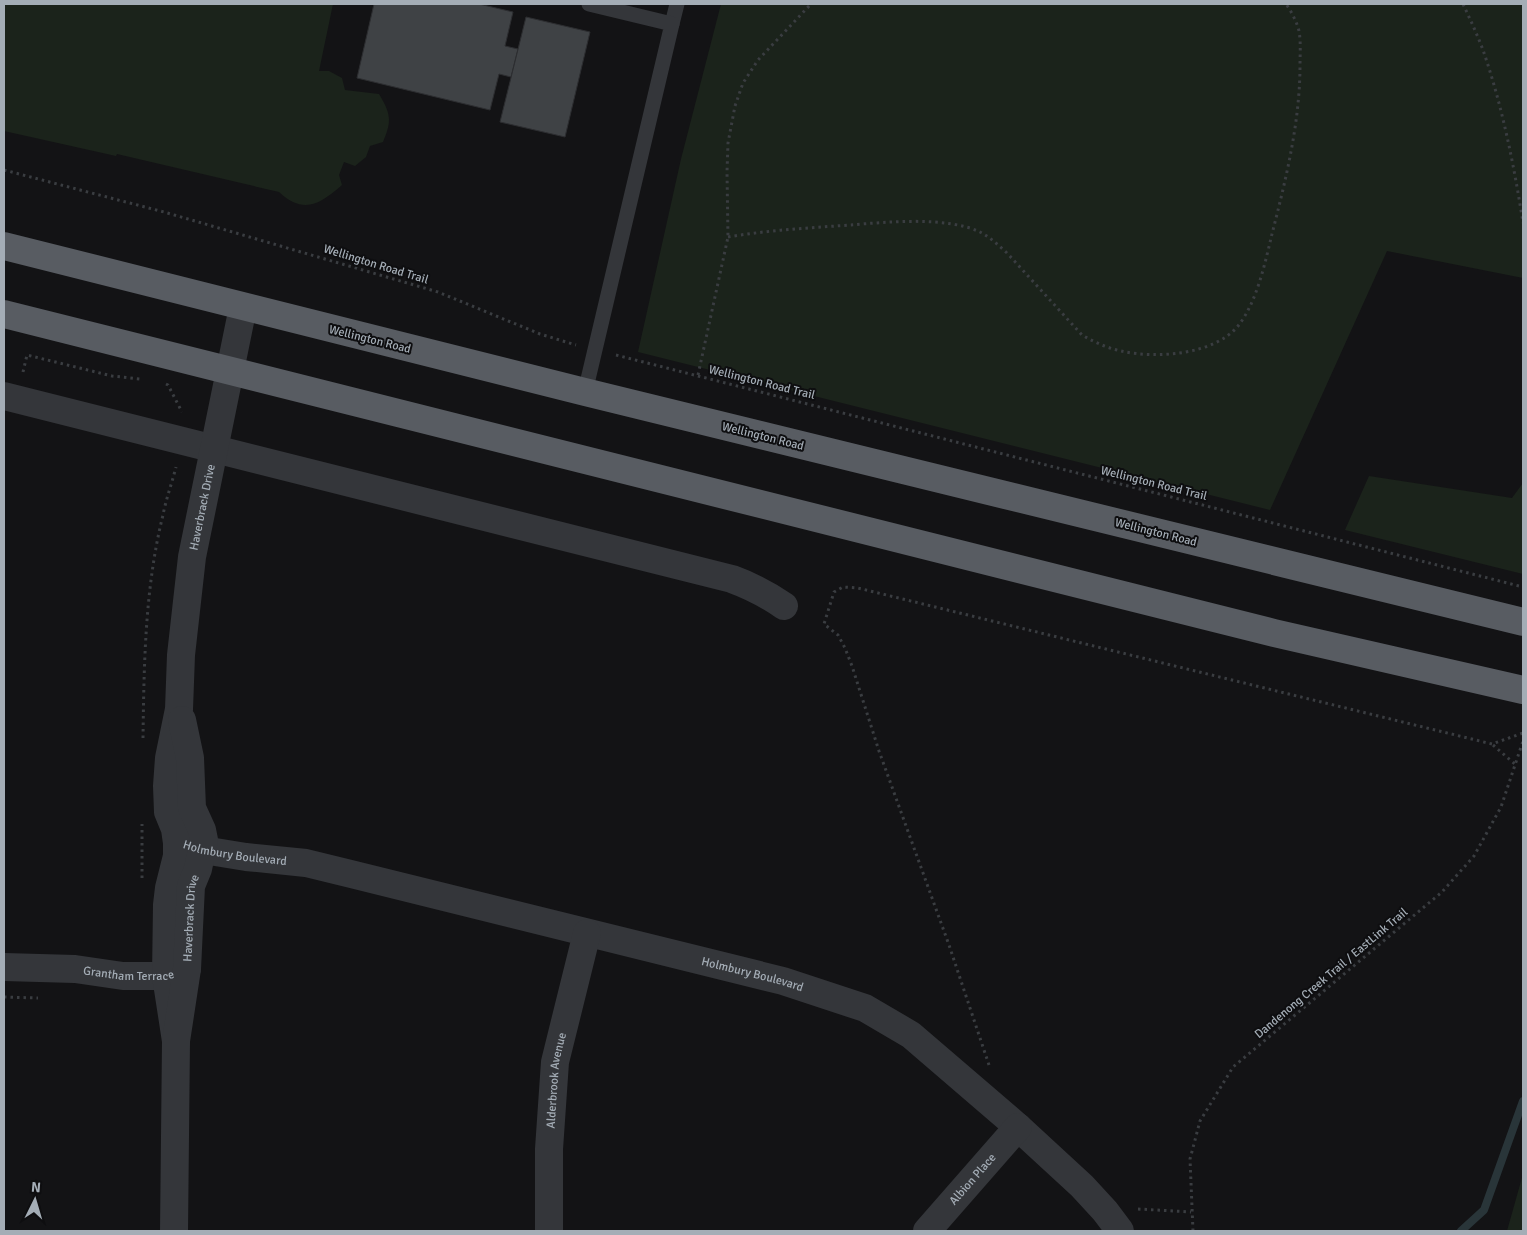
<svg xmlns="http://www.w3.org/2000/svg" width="1527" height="1235" font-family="Signika,sans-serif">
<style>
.green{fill:#1b231b}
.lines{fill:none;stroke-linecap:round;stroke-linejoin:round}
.stream{stroke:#293539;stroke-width:8}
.building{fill:#3f4245;stroke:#2d2e31}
.path{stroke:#3a3d41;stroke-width:3;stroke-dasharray:2.5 4;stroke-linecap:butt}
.service{stroke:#34363a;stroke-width:15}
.minor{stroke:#34363a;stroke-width:28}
.tertiary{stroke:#34363a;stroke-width:28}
.trunk{stroke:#585c62;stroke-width:28}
.labels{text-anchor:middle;stroke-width:4;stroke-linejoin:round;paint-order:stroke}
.street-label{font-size:12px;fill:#a4adb6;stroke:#0e0e10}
</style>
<rect width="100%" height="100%" fill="#131315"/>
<g class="green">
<path d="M4,4H333L319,71H329L342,78L345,90L379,94C391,114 392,121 383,142L370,146L366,157L355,166L344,162L339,175L342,185C320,204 304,215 279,192L117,154L116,156L4,131Z"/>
<polygon points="721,4 1523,4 1523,278 1387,251 1270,510 638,352 681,159"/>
<polygon points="1369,476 1512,498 1523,483 1523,574 1345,530"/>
<polygon points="1523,1174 1523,1231 1507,1231"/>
</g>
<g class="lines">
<polyline class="stream" points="1461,1231 1484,1210 1523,1101"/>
</g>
<g class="building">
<polygon points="374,4 479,4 513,12 505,46 518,49 511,77 499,74 490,110 357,78"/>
<polygon points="526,17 590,32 565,137 500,122"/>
</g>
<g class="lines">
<g class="path">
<path d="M1463,4C1470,19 1477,34 1483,50C1502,105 1514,165 1523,223"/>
<polyline points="4,170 164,212 438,292 540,334 576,345"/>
<path d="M728,237C769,230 808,228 850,225C887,222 946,216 980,232C990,237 998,245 1007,253L1082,335C1094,342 1107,348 1121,351C1156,359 1214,355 1238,326C1257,302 1265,263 1272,234C1286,179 1300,122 1300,65C1300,54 1301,42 1299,31C1297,22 1291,11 1286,4"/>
<polyline points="616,355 1523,587"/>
<polyline points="23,372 27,355 112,376 140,379"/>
<polyline points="698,375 728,237 727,172 728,143 735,106 743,83 758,60 811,4"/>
<polyline points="166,384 168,385 182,412"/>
<path d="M143,738C144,663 145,587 163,515C166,499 172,483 176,467"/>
<polyline points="1493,745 1516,765"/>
<polyline points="142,878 142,824"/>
<polyline points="4,997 38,998"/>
<polyline points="989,1065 949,945 879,751 852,666 845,648 838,635 824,624 834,592 843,587 858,588 1492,744 1523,733"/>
<polyline points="1138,1209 1191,1212"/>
<polyline points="1193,1231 1190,1159 1200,1121 1233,1067 1442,892 1474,856 1501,807 1523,741"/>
</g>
<g class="service">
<polyline points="672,24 677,4"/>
<polyline points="585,392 672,24 589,4"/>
</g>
<g class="minor">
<path d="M4,396L732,579C751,586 767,594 784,606"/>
<path id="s1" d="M180,843L203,850L246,857L306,863L351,874L783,981L865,1008L911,1035L1018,1127L1082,1186L1105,1211L1120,1231"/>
<path id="s2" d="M4,967L75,969L123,976H166L187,969"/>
<path id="s3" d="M549,1231V1149L555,1062L587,933"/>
<path id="s4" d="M927,1231L1018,1127"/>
</g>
<g class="tertiary">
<path id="s5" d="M176,1041L166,976L167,905L169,888L177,856V843L175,829L168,812L167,786L169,758L179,709L181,655L192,557L243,307"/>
<path id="s6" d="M174,1231L176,1041L187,969L191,886L198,869L204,840L202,830L192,808L190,758L182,720"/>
</g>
<g class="trunk">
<polyline points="4,246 585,392 1523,622"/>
<polyline points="4,314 1274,633 1523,690"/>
</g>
</g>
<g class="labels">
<g class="street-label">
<text transform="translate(376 264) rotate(17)" y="4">Wellington Road Trail</text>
<text transform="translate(370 339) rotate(14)" y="4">Wellington Road</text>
<text transform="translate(762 382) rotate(14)" y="4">Wellington Road Trail</text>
<text transform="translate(763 436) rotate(14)" y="4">Wellington Road</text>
<text transform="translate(1154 483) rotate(14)" y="4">Wellington Road Trail</text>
<text dy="4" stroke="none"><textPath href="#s5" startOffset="540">Haverbrack Drive</textPath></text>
<text transform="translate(1156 532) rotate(14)" y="4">Wellington Road</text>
<text dy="4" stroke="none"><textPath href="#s1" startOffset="56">Holmbury Boulevard</textPath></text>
<text dy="4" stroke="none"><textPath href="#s6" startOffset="314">Haverbrack Drive</textPath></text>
<text dy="4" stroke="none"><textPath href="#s2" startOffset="125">Grantham Terrace</textPath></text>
<text transform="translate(1331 973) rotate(-40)" y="4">Dandenong Creek Trail / EastLink Trail</text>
<text dy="4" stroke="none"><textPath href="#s1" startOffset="588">Holmbury Boulevard</textPath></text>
<text dy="4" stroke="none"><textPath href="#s3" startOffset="151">Alderbrook Avenue</textPath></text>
<text dy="4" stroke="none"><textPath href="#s4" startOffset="69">Albion Place</textPath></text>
</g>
</g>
<rect width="1527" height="1235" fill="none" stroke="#a4adb6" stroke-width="10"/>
<g transform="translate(35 1200) rotate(5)" stroke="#0e0e10" stroke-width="4" paint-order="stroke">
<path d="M0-4L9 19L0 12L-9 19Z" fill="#a4adb6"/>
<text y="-8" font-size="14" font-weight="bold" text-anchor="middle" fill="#a4adb6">N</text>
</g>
</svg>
